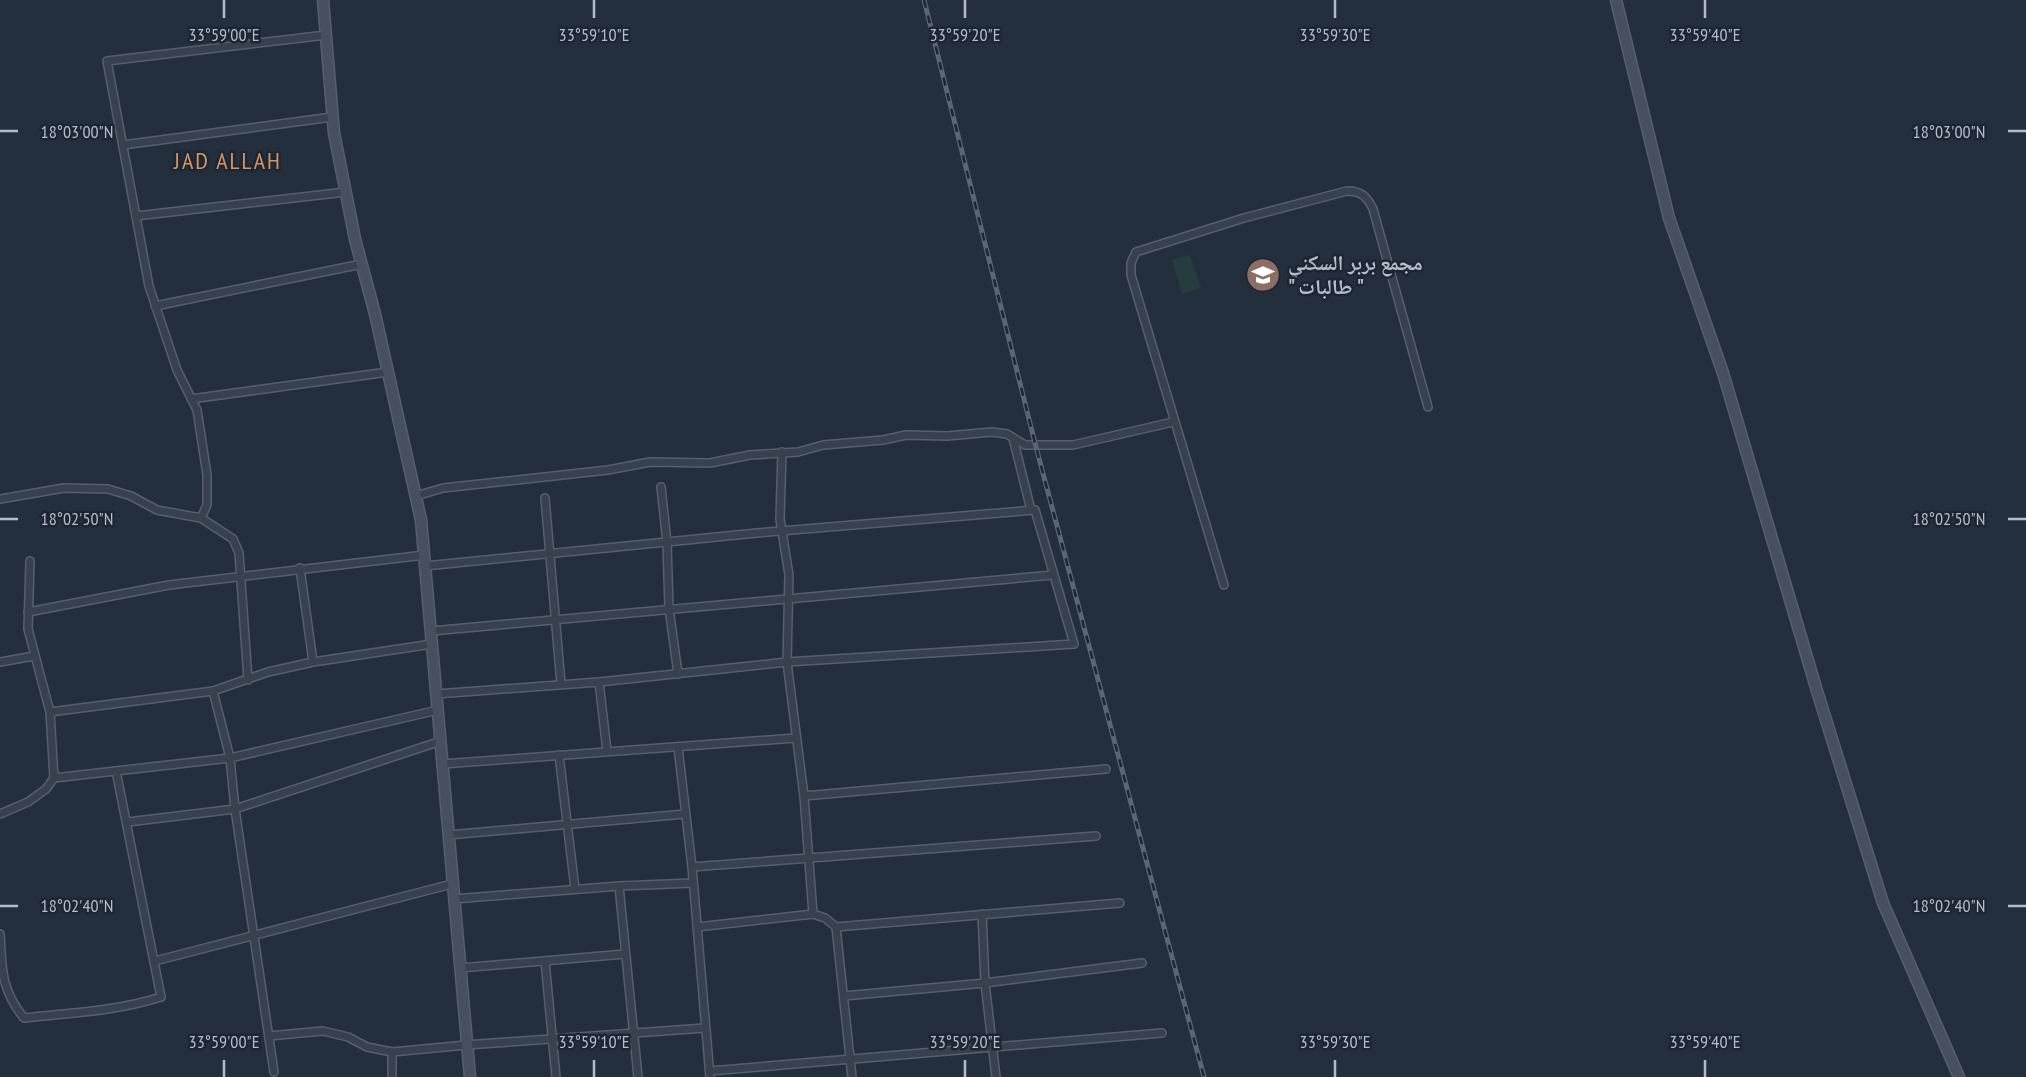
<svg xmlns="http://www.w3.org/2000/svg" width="2026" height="1077" font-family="'PT Sans Narrow','Noto Naskh Arabic',sans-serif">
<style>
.green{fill:#263c3f}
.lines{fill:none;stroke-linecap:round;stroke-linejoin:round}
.street-casing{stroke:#565f6c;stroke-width:10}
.secondary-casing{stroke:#565f6c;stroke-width:13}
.street{stroke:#38414e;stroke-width:7}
.secondary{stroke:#465061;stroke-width:10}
.rail-casing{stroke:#5a6575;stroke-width:5}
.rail{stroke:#1d2633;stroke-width:2.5;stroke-dasharray:8;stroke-linecap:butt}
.ticks{fill:none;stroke:#b4bcc9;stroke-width:2.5}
.labels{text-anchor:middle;stroke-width:5;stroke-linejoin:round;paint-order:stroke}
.poi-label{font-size:21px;font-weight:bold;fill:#b4bcc9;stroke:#1d2633;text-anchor:start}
.quarter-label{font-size:24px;letter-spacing:2px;fill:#d59563;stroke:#1d2633}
.ticks-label{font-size:18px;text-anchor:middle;fill:#b4bcc9;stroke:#1d2633;stroke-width:5;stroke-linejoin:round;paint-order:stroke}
</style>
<rect width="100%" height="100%" fill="#242f3e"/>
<polygon class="green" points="1190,255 1201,288 1182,294 1172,260"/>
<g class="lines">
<g class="street-casing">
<g id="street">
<polyline points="123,145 332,117"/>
<polyline points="136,216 346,192"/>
<polyline points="155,306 362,264"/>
<polyline points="191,399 388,372"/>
<polyline points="1013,438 1031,510"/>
<polyline points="782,452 780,519 789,575 787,662 804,796 813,914"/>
<polyline points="661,487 667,543 669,608 678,674"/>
<polyline points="416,496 443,488 608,470 650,462 710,463 750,455 798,452 823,445 883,440 906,435 947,436 992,432 1007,434 1025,445 1073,445 1173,422"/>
<polyline points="545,498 561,684"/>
<polyline points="0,499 64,488 108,489 131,496 157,510 201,518 233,539 239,553 248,680"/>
<polyline points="201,518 207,505 207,475 197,410 177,370 149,286 107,61 326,35"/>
<polyline points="425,566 757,533 1035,510 1074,644 787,662 599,682 436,694"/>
<polyline points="300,568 313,662"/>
<path d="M1224,585L1131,275V263L1136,252L1244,218L1347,191C1362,191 1367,197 1373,209L1428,407"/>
<polyline points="28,612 169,585 425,555"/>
<polyline points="431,631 1053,575"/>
<polyline points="0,662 34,656"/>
<polyline points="599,682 607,751"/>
<polyline points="213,691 230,758 235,809 274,1072"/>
<polyline points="50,712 213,691 268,672 313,662 432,644"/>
<polyline points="678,747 692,867 710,1077"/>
<polyline points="559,755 575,889"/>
<polyline points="443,764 796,738"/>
<polyline points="54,778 230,758 438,710"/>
<polyline points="804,796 1106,769"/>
<polyline points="0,814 28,802 46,789 54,778 50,712 28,629 30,561"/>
<polyline points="128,822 235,809 441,741"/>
<polyline points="448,835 685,814"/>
<polyline points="692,867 1096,836"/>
<polyline points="619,886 638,1077"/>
<polyline points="454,899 619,886 693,883"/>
<polyline points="982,914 985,983 996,1077"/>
<polyline points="697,927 813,914 825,918 836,927 852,1077"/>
<polyline points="836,927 1120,903"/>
<path d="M0,934C2,969 1,990 24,1018C70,1013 117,1011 161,997L116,771"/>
<polyline points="155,961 452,884"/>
<polyline points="545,961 556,1077"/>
<polyline points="460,968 625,954"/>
<polyline points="844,996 985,983 1142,963"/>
<polyline points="269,1036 323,1031 348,1037 367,1047 392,1052 466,1045 705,1028"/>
<polyline points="392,1052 392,1077"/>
<polyline points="710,1071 1162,1033"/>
</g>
</g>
<g class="secondary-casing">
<g id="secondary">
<polyline points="323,0 334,133 355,239 375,314 421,520 470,1077"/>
<polyline points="1616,0 1669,218 1723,373 1817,691 1883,903 1959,1077"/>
</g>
</g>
<use href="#street" class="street"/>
<use href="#secondary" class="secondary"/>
<g class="rail-casing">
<polyline id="rail" points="924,0 1036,447 1204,1077"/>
</g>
<use href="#rail" class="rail"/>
</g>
<path class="ticks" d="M224,0V18M594,0V18M965,0V18M1335,0V18M1705,0V18M0,131H18M2008,131H2026M0,519H18M2008,519H2026M0,906H18M2008,906H2026M224,1060V1077M594,1060V1077M965,1060V1077M1335,1060V1077M1705,1060V1077"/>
<defs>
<g id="university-disc" transform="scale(1.75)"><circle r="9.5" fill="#8d6e63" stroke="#1d2633"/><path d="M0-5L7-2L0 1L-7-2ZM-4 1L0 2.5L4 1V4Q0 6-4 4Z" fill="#fff"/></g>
</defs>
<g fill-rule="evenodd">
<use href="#university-disc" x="1263" y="275"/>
</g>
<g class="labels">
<g class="poi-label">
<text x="1288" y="270">مجمع بربر السكني<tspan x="1288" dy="24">" طالبات "</tspan></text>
</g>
<g class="quarter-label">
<text x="228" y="169">JAD ALLAH</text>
</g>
</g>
<g class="ticks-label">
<text x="224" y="41">33°59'00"E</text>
<text x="594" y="41">33°59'10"E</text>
<text x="965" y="41">33°59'20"E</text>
<text x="1335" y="41">33°59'30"E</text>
<text x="1705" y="41">33°59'40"E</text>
<text x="77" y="138">18°03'00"N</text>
<text x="1949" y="138">18°03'00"N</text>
<text x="77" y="525">18°02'50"N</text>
<text x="1949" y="525">18°02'50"N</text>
<text x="77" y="912">18°02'40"N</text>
<text x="1949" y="912">18°02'40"N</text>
<text x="224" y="1048">33°59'00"E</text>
<text x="594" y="1048">33°59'10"E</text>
<text x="965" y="1048">33°59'20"E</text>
<text x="1335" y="1048">33°59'30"E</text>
<text x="1705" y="1048">33°59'40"E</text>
</g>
</svg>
